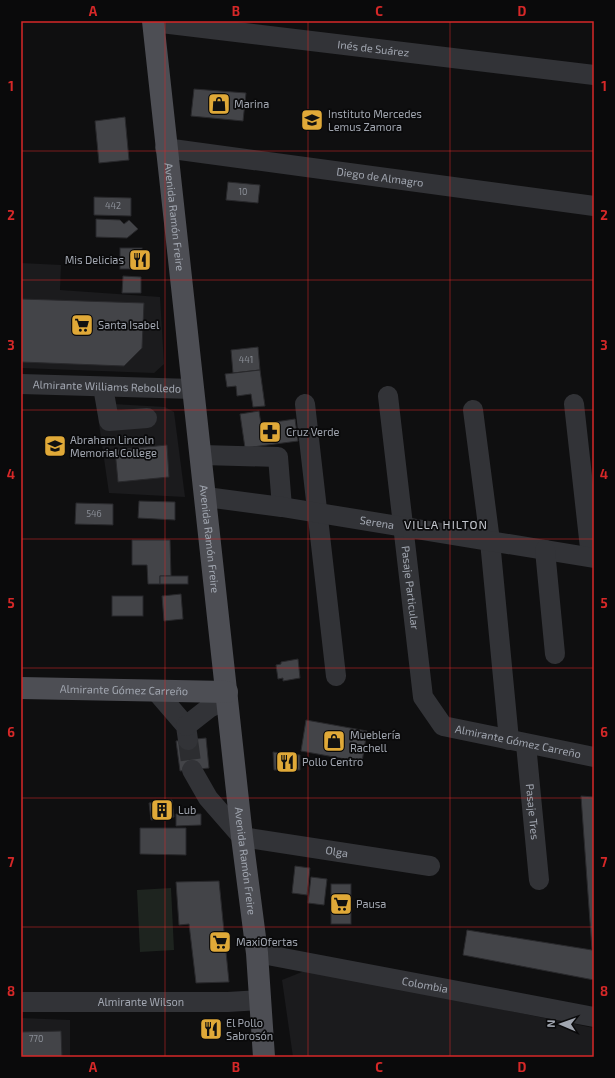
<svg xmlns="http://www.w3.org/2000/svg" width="615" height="1078" font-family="'Exo 2',sans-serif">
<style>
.built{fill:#1b1b1d}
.green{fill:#1e241f}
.building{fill:#434448;stroke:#29292c}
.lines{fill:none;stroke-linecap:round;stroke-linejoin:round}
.minor-tunnel{stroke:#2c2d30;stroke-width:20;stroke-dasharray:20 10;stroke-linecap:butt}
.minor{stroke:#323337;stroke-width:20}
.major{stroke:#4d4e54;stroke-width:22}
.grid{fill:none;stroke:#d62828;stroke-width:1;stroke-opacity:0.55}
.labels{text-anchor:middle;stroke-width:3.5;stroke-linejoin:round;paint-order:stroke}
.number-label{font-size:9px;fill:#8a8e96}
.street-label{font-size:11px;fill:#a1a6b0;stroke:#0a0a0b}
.poi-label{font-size:11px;fill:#a1a6b0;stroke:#0a0a0b;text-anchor:start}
.neighbourhood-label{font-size:12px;letter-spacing:1px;fill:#c2c5cc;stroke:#0a0a0b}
.neatline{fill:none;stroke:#d62828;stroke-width:1.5}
.grid-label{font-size:13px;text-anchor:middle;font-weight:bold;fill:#d62828}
</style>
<rect width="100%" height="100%" fill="#0f0f10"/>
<g class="built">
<polygon points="21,263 61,265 60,290 160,297 164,364 154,373 21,368"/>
<polygon points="96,403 165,407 174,412 185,497 109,493"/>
<polygon points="307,970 594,1028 594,1057 293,1057 282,980"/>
<polygon points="21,1018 70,1020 70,1057 21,1057"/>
</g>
<polygon class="green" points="171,888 174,950 140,952 137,890"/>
<g class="building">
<polygon points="194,89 246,93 243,121 191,116"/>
<polygon points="125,117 129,160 99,163 95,121"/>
<polygon points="228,182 260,185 258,203 226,200"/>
<polygon points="94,197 131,198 131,216 94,215"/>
<polygon points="96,219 120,220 124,224 129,220 138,229 127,238 96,237"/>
<rect x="120" y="248" width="22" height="21"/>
<polygon points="123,276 141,277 141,293 122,293"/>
<polygon points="21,299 144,303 142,348 124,366 21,362"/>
<polygon points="258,347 260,370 233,373 231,350"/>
<polygon points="260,370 265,406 253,407 251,394 237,396 236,386 227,387 225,374"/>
<polygon points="259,411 261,424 295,419 298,441 245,448 240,414"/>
<polygon points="167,445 169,477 118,482 115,450"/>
<polygon points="139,501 175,502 175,520 138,518"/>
<polygon points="76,503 113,504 113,525 75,524"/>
<polygon points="132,540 170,540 171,576 160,576 160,584 148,584 147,565 132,565"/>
<rect x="160" y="576" width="28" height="8"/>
<polygon points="181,594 183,619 164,621 162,596"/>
<rect x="112" y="596" width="31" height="20"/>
<polygon points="298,659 300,678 283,681 283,678 278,679 276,665 281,664 281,662"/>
<polygon points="306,720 367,731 362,762 301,751"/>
<polygon points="206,738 209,768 180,771 176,741"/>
<polygon points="273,752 300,755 300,770 274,770"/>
<polygon points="581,796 594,797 594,980 463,955 467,930 592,950"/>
<polygon points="172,800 174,817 151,820 149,803"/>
<polygon points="176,814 201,814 201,825 176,826"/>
<polygon points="140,828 186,828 186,855 140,854"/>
<polygon points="295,866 310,868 307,895 292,893"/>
<polygon points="311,877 327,879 324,905 308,903"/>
<polygon points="219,881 229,982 196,983 189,924 179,925 176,882"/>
<rect x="331" y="884" width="20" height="40"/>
<polygon points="61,1031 62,1057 21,1057 21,1032"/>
</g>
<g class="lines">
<polyline class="minor-tunnel" points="188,740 192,770"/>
<g class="minor">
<path id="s1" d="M153,22L594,75"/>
<path id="s2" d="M165,148L594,206"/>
<path id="s3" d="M21,384L193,389"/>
<polyline points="103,387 109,421 147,418"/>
<path id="s4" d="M388,396L423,697L443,726L594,757"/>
<polyline points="305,404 336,676"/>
<polyline points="574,404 591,557"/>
<polyline points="473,410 490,541 509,740"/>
<polyline points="202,455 278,457 282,507"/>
<path id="s5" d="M206,497L282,507L594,558"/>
<polyline points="545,550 555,654"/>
<polyline points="155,690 186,726 188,740"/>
<polyline points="186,726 209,708 228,699"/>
<path id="s6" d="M526,744L539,880"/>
<path id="s7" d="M192,770L208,798L242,837L430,866"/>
<path id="s8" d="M257,953L594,1017"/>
<path id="s9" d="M21,1002H228L261,1000"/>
</g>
<g class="major">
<path id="s10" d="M153,21L242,837L257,953L264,1057"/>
<path id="s11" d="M21,688L227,692"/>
</g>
</g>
<path class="grid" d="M165,21V1057M308,21V1057M450,21V1057M21,151H594M21,280H594M21,410H594M21,539H594M21,668H594M21,798H594M21,927H594"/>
<defs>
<g id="shop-square" transform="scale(1.15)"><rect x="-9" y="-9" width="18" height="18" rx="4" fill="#e0a938" stroke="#0a0a0b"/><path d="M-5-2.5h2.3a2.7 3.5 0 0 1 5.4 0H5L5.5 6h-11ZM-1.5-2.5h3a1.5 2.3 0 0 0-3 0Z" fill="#111"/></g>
<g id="school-square" transform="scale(1.15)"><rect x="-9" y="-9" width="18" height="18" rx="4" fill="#e0a938" stroke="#0a0a0b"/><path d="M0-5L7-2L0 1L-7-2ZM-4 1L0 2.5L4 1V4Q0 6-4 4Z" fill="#111"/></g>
<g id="restaurant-square" transform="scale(1.15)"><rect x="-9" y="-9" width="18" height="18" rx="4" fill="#e0a938" stroke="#0a0a0b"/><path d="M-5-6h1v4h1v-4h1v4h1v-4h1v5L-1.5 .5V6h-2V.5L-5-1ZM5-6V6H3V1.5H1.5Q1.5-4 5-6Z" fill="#111"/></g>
<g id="supermarket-square" transform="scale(1.15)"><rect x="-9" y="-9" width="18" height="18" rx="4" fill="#e0a938" stroke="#0a0a0b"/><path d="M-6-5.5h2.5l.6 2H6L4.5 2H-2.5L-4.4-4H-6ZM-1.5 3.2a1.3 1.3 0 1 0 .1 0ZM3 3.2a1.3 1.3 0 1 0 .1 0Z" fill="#111"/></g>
<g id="pharmacy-square" transform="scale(1.15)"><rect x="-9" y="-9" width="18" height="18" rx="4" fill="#e0a938" stroke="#0a0a0b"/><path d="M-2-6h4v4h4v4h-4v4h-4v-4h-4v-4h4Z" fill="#111"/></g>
<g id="building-square" transform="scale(1.15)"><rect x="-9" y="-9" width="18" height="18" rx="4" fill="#e0a938" stroke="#0a0a0b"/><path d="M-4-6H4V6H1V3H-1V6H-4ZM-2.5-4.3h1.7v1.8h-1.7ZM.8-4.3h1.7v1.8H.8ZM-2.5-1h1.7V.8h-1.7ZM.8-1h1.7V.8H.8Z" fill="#111"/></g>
</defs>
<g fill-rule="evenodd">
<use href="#shop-square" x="219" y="104"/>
<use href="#school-square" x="312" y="120"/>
<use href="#restaurant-square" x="140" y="260"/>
<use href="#supermarket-square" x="82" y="325"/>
<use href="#pharmacy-square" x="270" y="432"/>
<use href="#school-square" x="55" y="446"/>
<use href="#shop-square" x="334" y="741"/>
<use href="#restaurant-square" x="287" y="762"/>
<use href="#building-square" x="162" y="810"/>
<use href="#supermarket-square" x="341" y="904"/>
<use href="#supermarket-square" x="220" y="942"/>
<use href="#restaurant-square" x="211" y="1029"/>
</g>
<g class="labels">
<g class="number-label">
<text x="243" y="195">10</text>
<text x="113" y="209">442</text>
<text x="246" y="363">441</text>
<text x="94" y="517">546</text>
<text x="36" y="1042">770</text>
</g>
<g class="street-label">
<text dy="4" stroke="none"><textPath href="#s1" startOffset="222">Inés de Suárez</textPath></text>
<text dy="4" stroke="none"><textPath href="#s2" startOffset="217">Diego de Almagro</textPath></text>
<text dy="4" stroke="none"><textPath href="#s10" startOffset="197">Avenida Ramón Freire</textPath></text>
<text dy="4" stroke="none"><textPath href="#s3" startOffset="86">Almirante Williams Rebolledo</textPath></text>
<text dy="4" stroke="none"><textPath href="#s5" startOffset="173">Serena</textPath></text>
<text dy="4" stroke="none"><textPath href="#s10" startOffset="521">Avenida Ramón Freire</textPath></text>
<text dy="4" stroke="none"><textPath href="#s4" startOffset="193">Pasaje Particular</textPath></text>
<text dy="4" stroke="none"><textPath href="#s11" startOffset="103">Almirante Gómez Carreño</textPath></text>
<text dy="4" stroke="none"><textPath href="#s4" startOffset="415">Almirante Gómez Carreño</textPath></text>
<text dy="4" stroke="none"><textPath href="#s6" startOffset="68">Pasaje Tres</textPath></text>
<text dy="4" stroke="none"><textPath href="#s7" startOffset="180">Olga</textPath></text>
<text dy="4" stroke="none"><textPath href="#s10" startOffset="845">Avenida Ramón Freire</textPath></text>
<text dy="4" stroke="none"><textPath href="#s8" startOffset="171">Colombia</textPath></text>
<text dy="4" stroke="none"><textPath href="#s9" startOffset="120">Almirante Wilson</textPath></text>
</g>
<g class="poi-label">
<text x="234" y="108">Marina</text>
<text x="328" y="118">Instituto Mercedes<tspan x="328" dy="13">Lemus Zamora</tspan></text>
<text x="124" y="264" text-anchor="end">Mis Delicias</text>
<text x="98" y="329">Santa Isabel</text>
<text x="286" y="436">Cruz Verde</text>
<text x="70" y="444">Abraham Lincoln<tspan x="70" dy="13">Memorial College</tspan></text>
<text x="350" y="739">Mueblería<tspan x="350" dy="13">Rachell</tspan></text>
<text x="302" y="766">Pollo Centro</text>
<text x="178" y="814">Lub</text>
<text x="356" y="908">Pausa</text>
<text x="236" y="946">MaxiOfertas</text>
<text x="226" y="1027">El Pollo<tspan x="226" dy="13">Sabrosón</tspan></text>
</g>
<g class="neighbourhood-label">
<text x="446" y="529">VILLA HILTON</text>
</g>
</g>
<rect width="615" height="1078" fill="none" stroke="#0a0a0b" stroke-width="44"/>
<g transform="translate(561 1024) rotate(272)" stroke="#0a0a0b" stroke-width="3" paint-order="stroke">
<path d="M0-3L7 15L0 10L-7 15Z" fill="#a1a6b0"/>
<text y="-6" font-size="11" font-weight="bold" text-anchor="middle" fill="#a1a6b0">N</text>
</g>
<rect x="22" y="22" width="571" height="1034" class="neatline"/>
<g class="grid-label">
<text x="93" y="16">A</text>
<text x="236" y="16">B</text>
<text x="379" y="16">C</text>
<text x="522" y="16">D</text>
<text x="11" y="91">1</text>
<text x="604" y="91">1</text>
<text x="11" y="220">2</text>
<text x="604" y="220">2</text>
<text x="11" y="350">3</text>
<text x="604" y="350">3</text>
<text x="11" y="479">4</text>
<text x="604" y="479">4</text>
<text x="11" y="608">5</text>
<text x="604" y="608">5</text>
<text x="11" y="737">6</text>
<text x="604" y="737">6</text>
<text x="11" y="867">7</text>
<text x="604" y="867">7</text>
<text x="11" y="996">8</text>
<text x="604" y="996">8</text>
<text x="93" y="1072">A</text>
<text x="236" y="1072">B</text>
<text x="379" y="1072">C</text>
<text x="522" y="1072">D</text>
</g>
</svg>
